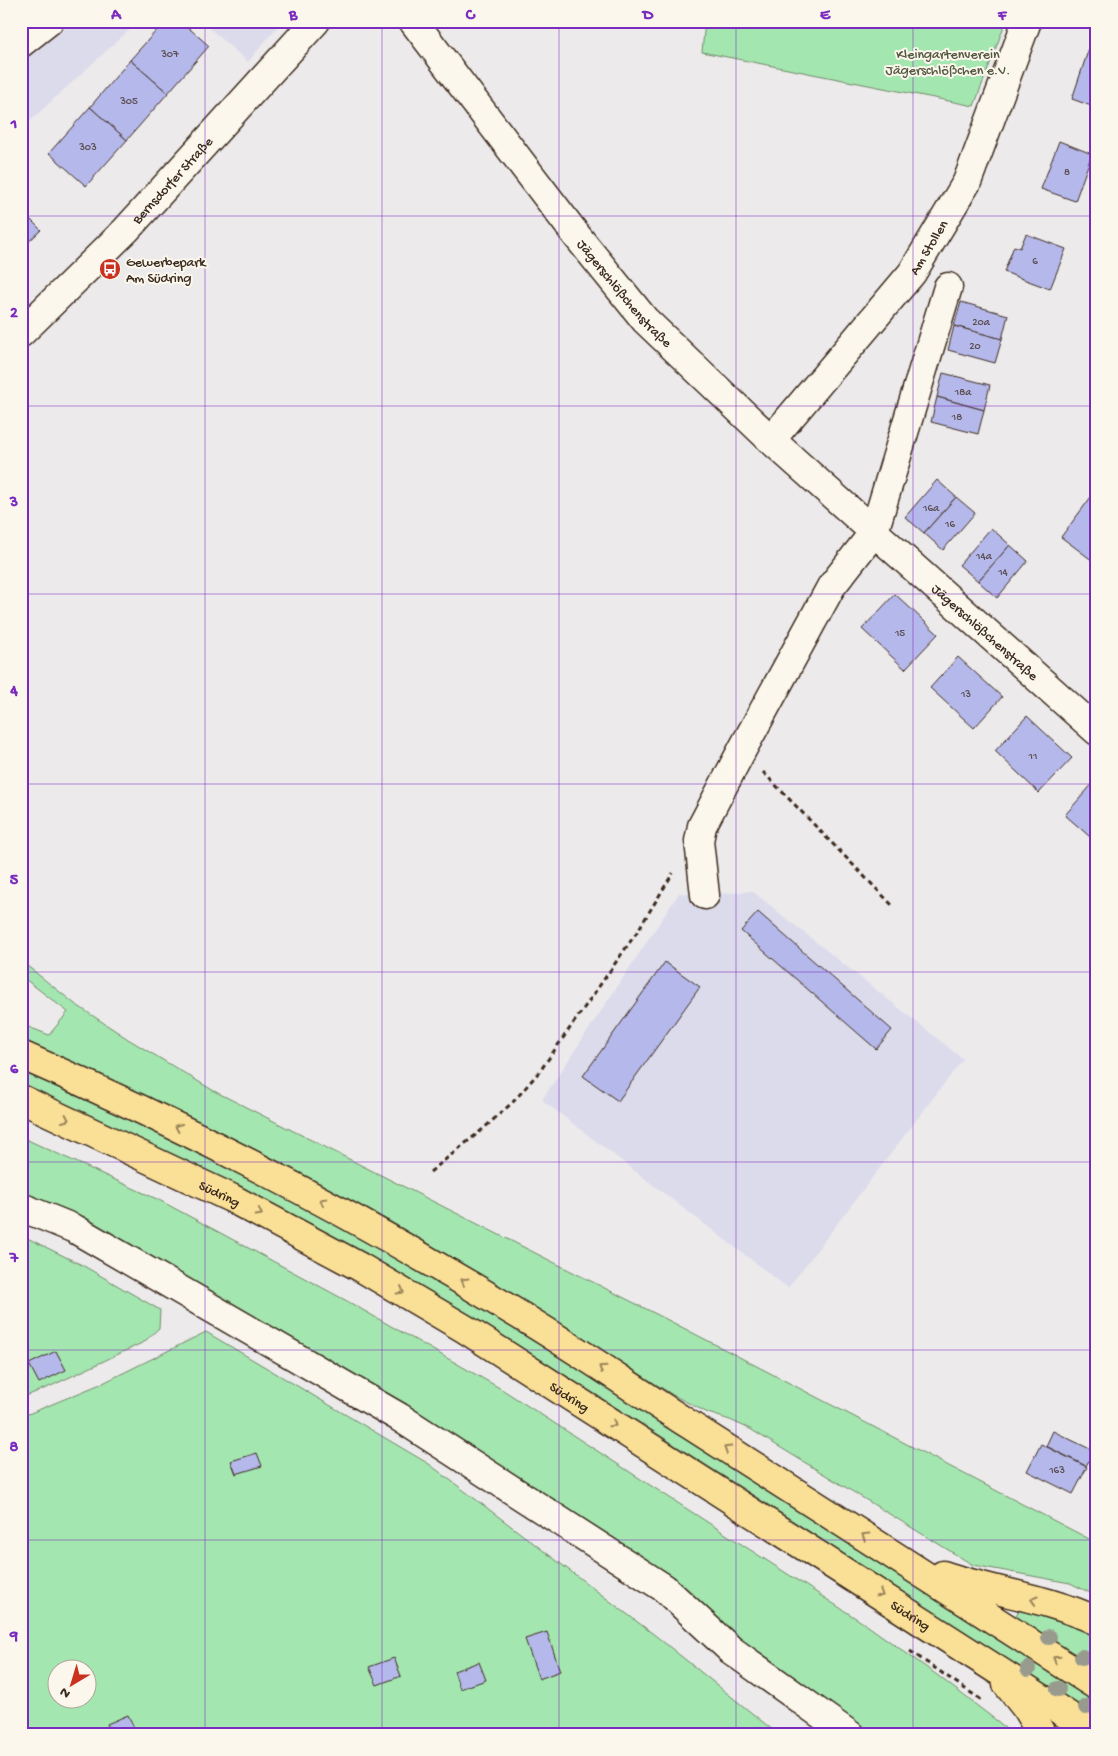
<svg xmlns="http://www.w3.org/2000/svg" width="1118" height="1756" font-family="'Gochi Hand',sans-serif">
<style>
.built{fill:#dcdbeb}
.green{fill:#a4e6b0;stroke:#708867;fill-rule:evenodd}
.building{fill:#b5b8ea;stroke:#3b2a1e}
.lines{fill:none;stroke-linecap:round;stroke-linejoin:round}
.minor-casing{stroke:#3b2a1e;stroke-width:31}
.major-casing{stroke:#3b2a1e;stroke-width:31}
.path{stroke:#3b2a1e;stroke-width:3;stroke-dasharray:5 4;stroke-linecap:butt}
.minor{stroke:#fbf7ec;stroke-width:28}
.major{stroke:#fadf96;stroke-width:28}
.tree{fill:#999a8e}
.oneway{stroke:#9a845a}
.grid{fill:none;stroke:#7b2cbf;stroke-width:1;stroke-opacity:0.55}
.labels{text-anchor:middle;stroke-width:4;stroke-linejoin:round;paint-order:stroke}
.number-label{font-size:11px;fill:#5a4e51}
.park-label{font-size:14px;fill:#555942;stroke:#fbf7ec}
.street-label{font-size:14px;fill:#3b2a1e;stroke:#fbf7ec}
.poi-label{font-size:14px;fill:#3b2a1e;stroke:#fbf7ec;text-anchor:start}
.neatline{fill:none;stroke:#7b2cbf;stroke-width:2}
.grid-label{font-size:16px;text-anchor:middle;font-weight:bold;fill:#7b2cbf}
</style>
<rect width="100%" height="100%" fill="#edeaec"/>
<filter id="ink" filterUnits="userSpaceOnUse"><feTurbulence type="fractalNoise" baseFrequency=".02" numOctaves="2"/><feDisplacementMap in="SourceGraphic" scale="10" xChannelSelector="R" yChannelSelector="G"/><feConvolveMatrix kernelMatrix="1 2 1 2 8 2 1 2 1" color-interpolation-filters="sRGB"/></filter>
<g filter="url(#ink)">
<g class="built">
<polygon points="21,21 139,21 21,129"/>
<polygon points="201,21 282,21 248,62"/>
<polygon points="752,891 963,1059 788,1288 542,1100 679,893 705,895"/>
</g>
<g class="green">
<polygon points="705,21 1006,21 974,106 702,52"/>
<polygon points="21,961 75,1004 128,1039 214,1091 668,1320 1097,1543 1097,1596 1070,1583 973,1565 750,1429 730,1420 708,1413 673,1395 525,1301 456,1260 391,1222 280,1162 180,1112 21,1040 21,1024 49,1035 68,1012 21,976"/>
<path d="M21,1071C134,1121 246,1174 354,1234C485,1308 612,1390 738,1472C858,1549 977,1626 1097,1703V1718C949,1622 802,1526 653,1431C565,1375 477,1318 386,1267C267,1200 146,1140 21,1084Z"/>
<polygon points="21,1137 159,1200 347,1301 503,1390 868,1626 937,1675 1001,1724 1011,1735 863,1735 771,1673 678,1589 21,1195"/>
<polygon points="21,1235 82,1265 160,1310 159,1328 144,1342 51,1386 21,1398"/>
<path d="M206,1332L429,1464L656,1636L779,1735H21V1417L103,1383ZM58,1668H88V1698H58Z"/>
<polygon points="1019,1610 1047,1615 1097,1630 1097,1670 1015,1617"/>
</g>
<g class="building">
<polygon points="165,21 181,21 209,46 168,93 130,60"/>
<polygon points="1091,42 1097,44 1097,108 1072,99"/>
<polygon points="130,60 168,93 127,140 90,107"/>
<polygon points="90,107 127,140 86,186 49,153"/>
<polygon points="1059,141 1092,154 1075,201 1041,189"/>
<polygon points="21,210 41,230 21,249"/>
<polygon points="1026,234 1066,249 1050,289 1004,272 1014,246 1020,248"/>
<polygon points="961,302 1008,315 1002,339 954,326"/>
<polygon points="954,326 1002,339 995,363 948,350"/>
<polygon points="943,373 990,385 984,410 937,397"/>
<polygon points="937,397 984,410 978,434 931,422"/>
<polygon points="937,480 956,497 924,533 905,517"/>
<polygon points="1097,489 1097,564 1061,537"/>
<polygon points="956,497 975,513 943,550 924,533"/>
<polygon points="991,528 1010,545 978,581 959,565"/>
<polygon points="1010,545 1028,561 997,598 978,581"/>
<polygon points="895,594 938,634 905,669 862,629"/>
<polygon points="958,657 1002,697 974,728 930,688"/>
<polygon points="1027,716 1072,758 1039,793 995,751"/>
<polygon points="1095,781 1097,782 1097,843 1065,815"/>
<polygon points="758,912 892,1030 876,1049 741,931"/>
<polygon points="665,962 700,987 618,1101 583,1076"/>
<polygon points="56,1351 66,1370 39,1383 29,1364"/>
<polygon points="1053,1431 1094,1451 1086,1466 1046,1446"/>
<polygon points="1041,1444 1087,1467 1073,1494 1027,1471"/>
<polygon points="257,1453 262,1466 236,1474 231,1461"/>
<polygon points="547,1632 560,1671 539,1679 525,1639"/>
<polygon points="394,1658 401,1676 377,1685 369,1667"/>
<polygon points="479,1662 486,1680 460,1689 454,1671"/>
<polygon points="128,1715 136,1732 132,1735 112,1735 107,1724"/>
</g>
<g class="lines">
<g class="minor-casing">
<g id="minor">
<path id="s1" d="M413,21L577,236L645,320L771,440L1097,731"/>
<polyline points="21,43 49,21"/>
<path id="s2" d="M21,333L126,230L316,21"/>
<path id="s3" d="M771,440L912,273L967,182L1027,21"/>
<polyline points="705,895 699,841 702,826 742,750 831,587 874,532 948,287"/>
<polyline points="21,1207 75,1229 399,1417 664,1588 731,1650 850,1735"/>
</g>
</g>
<g class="major-casing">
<g id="major">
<path d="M21,1055C192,1129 357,1216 516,1313C575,1348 632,1388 690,1425C826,1512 961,1598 1097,1686"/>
<path id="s4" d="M21,1099L231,1198L360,1267L465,1329L1097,1734"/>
<path d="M943,1575C993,1592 1049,1598 1097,1621"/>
<polyline points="1007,1684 1026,1708 1042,1735"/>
</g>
</g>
<g class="path">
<polyline points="763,772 894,907"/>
<polyline points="430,1172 483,1129 513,1102 540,1071 637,932 673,873"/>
<polyline points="21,1277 24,1276"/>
<polyline points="910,1651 983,1701"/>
</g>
<use href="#minor" class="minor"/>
<use href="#major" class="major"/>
</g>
<g class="tree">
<circle cx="1049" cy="1637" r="8"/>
<circle cx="1082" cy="1657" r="8"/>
<circle cx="1028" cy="1669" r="8"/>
<circle cx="1058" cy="1689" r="8"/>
<circle cx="1086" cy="1707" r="8"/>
</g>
<defs><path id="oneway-chevron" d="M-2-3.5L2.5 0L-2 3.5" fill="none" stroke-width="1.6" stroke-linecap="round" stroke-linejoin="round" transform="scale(1.25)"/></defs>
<g class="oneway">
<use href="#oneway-chevron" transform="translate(66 1119) rotate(25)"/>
<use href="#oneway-chevron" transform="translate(178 1127) rotate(-155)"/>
<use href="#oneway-chevron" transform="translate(323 1201) rotate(-151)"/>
<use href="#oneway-chevron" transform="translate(259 1213) rotate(28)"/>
<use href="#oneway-chevron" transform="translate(464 1281) rotate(-149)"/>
<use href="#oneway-chevron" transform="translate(401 1291) rotate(30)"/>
<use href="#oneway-chevron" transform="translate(602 1368) rotate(-147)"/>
<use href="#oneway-chevron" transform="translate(613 1424) rotate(33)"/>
<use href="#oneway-chevron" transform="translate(727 1449) rotate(-148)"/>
<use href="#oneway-chevron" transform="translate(865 1536) rotate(-148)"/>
<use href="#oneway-chevron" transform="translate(880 1594) rotate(33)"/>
<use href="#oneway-chevron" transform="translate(1034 1600) rotate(-163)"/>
<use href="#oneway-chevron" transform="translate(1056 1659) rotate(-147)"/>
</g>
</g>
<path class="grid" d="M205,21V1735M382,21V1735M559,21V1735M736,21V1735M913,21V1735M21,216H1097M21,406H1097M21,594H1097M21,784H1097M21,972H1097M21,1162H1097M21,1350H1097M21,1540H1097"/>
<defs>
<g id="bus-disc" transform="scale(1.125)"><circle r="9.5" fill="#c8321e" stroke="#fbf7ec"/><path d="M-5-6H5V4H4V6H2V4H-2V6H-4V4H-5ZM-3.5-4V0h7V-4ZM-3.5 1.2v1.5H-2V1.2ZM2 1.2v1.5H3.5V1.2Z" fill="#fff"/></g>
</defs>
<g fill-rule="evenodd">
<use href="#bus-disc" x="110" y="269"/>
</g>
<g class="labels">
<g class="number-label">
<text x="170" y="57">307</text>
<text x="129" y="104">305</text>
<text x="88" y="150">303</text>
<text x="1067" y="175">8</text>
<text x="1035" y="264">6</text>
<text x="981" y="325">20a</text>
<text x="975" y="349">20</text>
<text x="963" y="395">18a</text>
<text x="957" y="420">18</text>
<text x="931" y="511">16a</text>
<text x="950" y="527">16</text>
<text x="984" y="559">14a</text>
<text x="1003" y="575">14</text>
<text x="900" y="636">15</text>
<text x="966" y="697">13</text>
<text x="1033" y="759">11</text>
<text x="1057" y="1473">163</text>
</g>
<g class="park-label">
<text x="948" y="58">Kleingartenverein<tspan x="948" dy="16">Jägerschlößchen e.V.</tspan></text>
</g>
<g class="street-label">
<text dy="5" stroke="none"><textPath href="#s2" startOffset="215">Bernsdorfer Straße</textPath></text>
<text dy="5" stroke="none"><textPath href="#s3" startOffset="249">Am Stollen</textPath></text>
<text dy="5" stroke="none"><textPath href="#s1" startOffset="345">Jägerschlößchenstraße</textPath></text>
<text dy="5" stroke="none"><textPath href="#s1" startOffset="840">Jägerschlößchenstraße</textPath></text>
<text dy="5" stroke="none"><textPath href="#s4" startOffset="220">Südring</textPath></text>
<text dy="5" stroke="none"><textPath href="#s4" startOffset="625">Südring</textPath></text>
<text dy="5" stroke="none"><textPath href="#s4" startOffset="1030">Südring</textPath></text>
</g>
<g class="poi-label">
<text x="126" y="266">Gewerbepark<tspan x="126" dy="16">Am Südring</tspan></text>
</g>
</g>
<rect width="1118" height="1756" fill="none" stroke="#fbf7ec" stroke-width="55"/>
<g transform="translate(72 1684) rotate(218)"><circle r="24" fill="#fbf7ec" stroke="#aea59a"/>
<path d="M0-4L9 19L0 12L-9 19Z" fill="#c8321e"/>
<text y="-8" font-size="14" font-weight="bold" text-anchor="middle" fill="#3b2a1e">N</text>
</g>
<rect x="28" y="28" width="1062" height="1700" class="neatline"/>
<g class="grid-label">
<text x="116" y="19">A</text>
<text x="293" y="19">B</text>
<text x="470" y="19">C</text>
<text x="648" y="19">D</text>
<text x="825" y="19">E</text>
<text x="1002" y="19">F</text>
<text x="14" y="128">1</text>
<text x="14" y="317">2</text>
<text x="14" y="506">3</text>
<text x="14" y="695">4</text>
<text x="14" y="884">5</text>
<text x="14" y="1073">6</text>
<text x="14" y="1262">7</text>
<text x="14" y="1451">8</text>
<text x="14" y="1640">9</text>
</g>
</svg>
